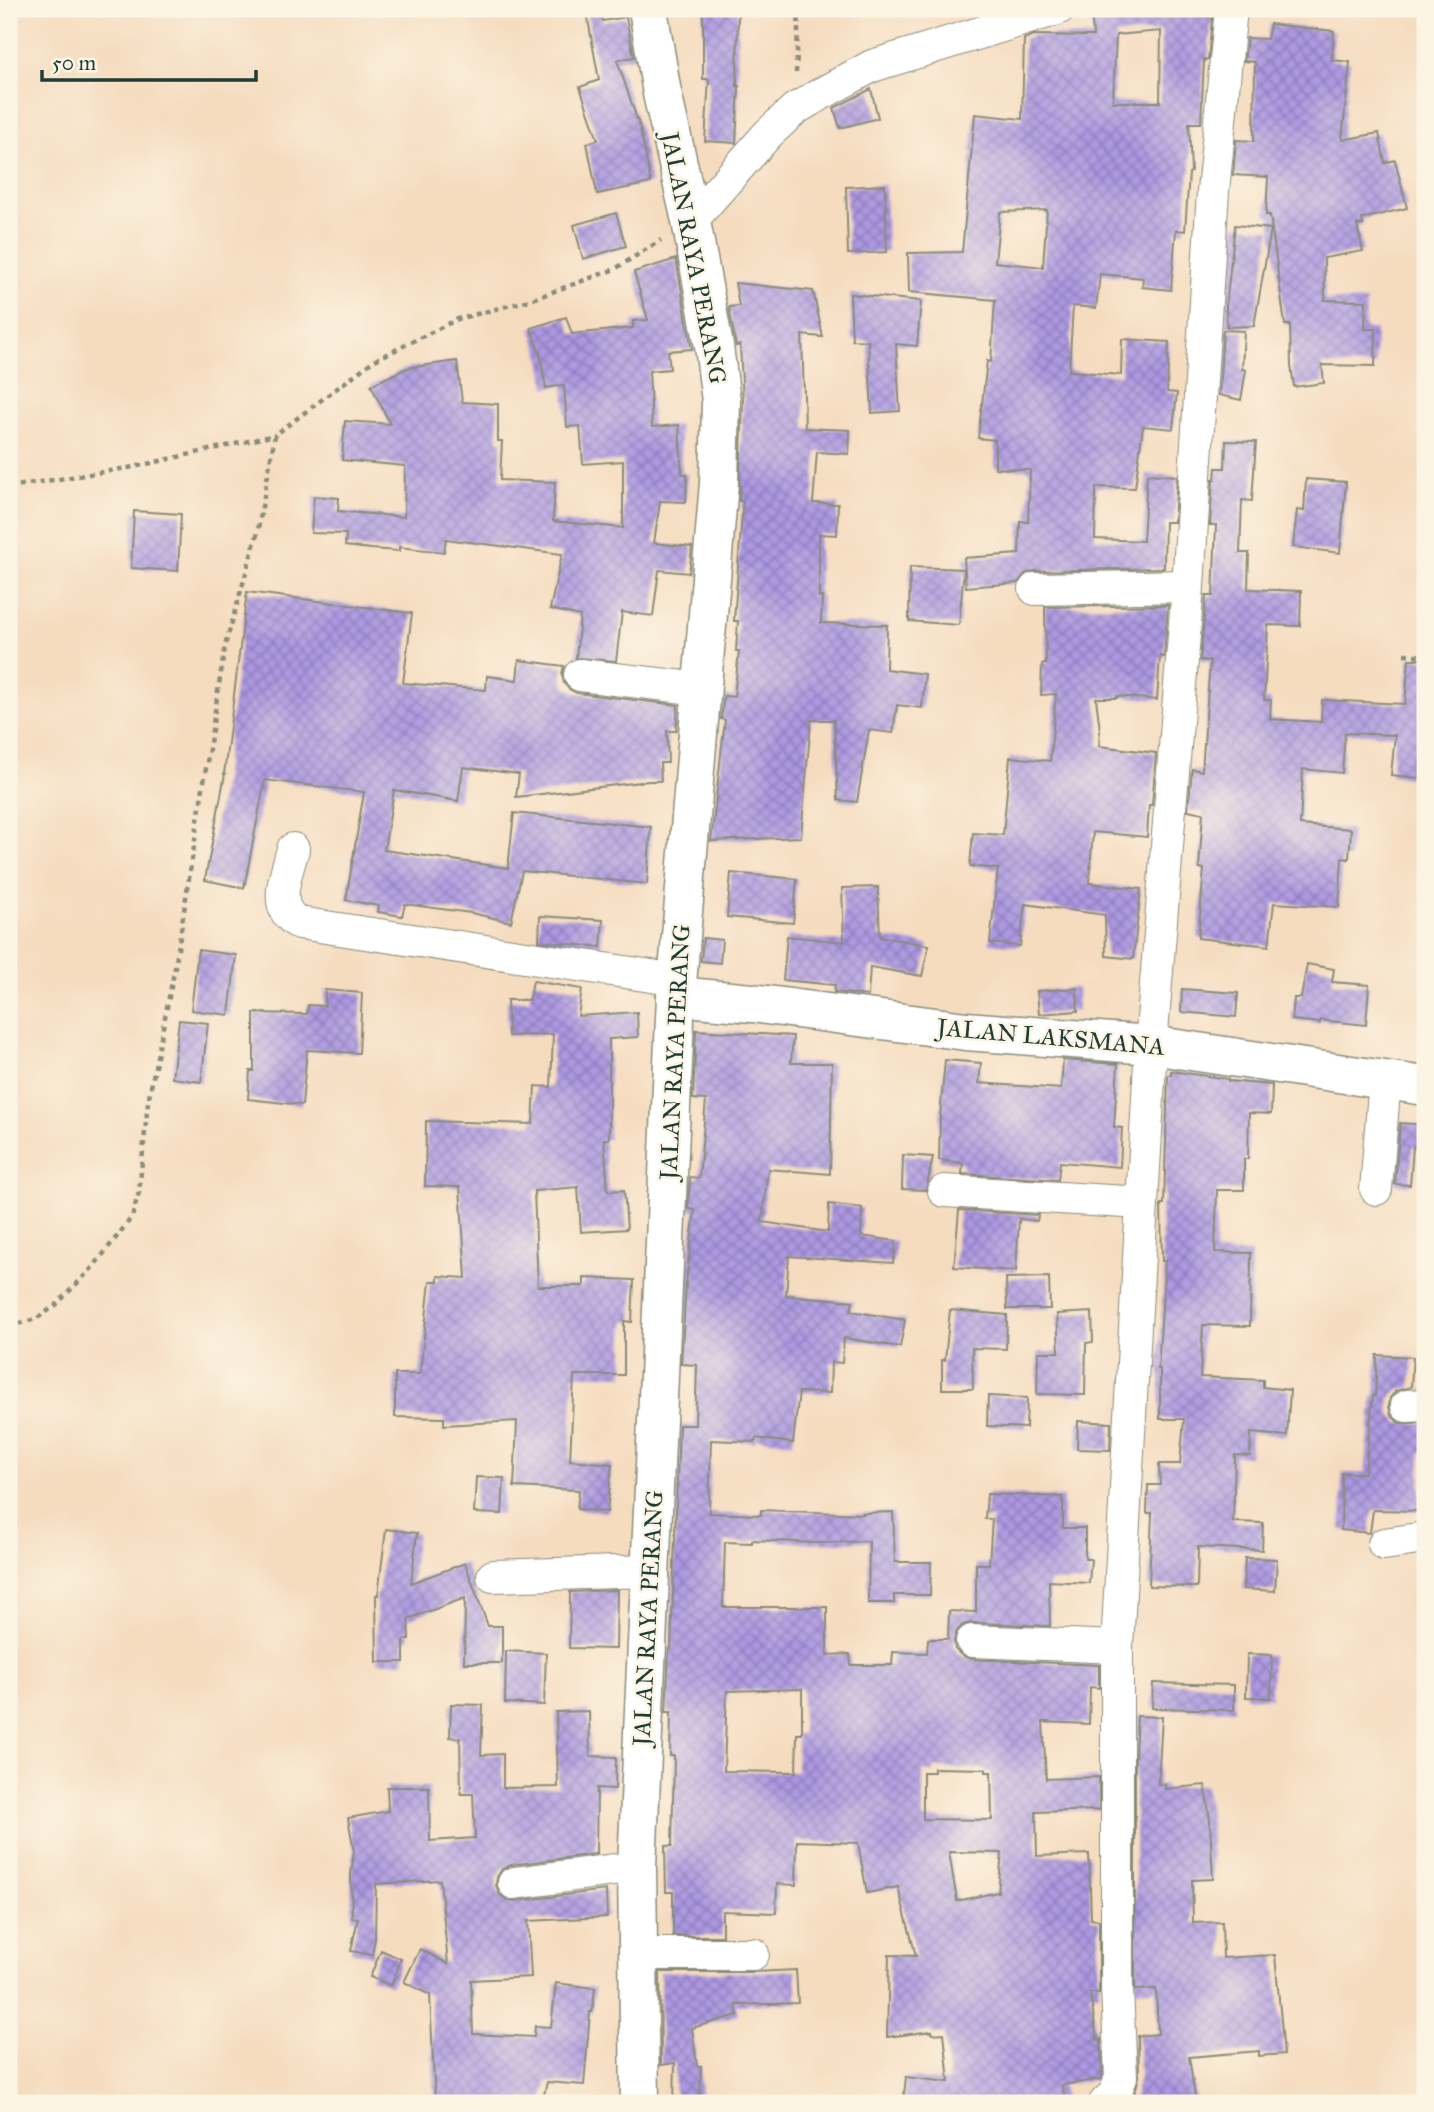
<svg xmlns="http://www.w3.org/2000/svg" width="1434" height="2112" font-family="'IM FELL Great Primer',serif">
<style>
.building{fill:url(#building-cross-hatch);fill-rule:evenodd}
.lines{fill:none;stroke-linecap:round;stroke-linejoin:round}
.street-casing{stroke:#8a8c7a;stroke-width:34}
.secondary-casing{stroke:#8a8c7a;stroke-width:41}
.path{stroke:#8a8c7a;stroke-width:4.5;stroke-dasharray:5 5;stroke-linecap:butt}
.street{stroke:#fff;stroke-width:32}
.secondary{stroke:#fff;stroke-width:38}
.labels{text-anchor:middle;stroke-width:5;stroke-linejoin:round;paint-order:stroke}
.street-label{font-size:24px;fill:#1f3d34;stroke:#fcf5e5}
</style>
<defs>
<pattern id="building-cross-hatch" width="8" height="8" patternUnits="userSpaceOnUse" patternTransform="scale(1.75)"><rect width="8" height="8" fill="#ad98e2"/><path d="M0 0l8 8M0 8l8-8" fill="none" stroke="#8c7db8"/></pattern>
</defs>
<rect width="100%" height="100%" fill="#fcf5e5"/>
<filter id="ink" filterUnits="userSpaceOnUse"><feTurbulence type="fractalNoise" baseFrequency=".0143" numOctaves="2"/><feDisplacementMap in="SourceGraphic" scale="14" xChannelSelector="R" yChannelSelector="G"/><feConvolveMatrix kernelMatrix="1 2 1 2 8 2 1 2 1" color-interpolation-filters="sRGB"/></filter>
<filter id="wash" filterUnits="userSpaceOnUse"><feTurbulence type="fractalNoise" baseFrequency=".00686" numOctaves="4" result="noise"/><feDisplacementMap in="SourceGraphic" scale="28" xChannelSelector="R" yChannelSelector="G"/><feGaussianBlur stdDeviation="1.57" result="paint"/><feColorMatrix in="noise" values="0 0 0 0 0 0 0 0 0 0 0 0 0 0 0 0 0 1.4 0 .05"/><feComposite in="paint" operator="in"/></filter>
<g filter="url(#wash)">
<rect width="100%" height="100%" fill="#f5dcbf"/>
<g id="blocks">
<g class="building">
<polygon points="703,9 738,9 737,86 739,86 736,143 705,141 709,79 703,79"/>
<path d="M1091,9H1213L1208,60L1204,59L1201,123H1189L1191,172L1189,173L1185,231L1176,230L1171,290L1142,287L1143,278L1100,274L1096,308L1073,306L1069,371L1121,375L1122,339L1169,342L1167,392L1177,393L1173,429L1143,426L1135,488L1096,487L1095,539L1143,541L1147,474L1177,476L1174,522H1165L1164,568L1035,571L1025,574L1018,583L966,587L964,558L1019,554L1020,521L1028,522L1030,470L995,468V440L978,438L987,361L991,362L995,300L909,292L908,253L962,252L975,114L1022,119L1024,39L1034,35L1093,36ZM1161,31L1160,102H1113L1116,35ZM1047,210L1043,267L995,262L1000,212Z"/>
<polygon points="599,11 603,21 626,17 634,57 617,60 640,128 651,183 597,194 587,143 598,140 580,87 599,80 587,14"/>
<polygon points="1270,24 1334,31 1332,60 1350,62 1342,140 1379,133 1385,163 1395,160 1407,208 1362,219 1363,225 1357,225 1363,251 1324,258 1325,300 1366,301 1365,329 1376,329 1375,366 1322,365 1324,383 1294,387 1291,366 1290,325 1285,325 1270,215 1266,215 1268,177 1233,175 1236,140 1254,141 1255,62 1244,61 1247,38 1267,39"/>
<polygon points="871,89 878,118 840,128 834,108"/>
<polygon points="885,185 887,252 848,254 846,187"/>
<polygon points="616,213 626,246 583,259 574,225"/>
<polygon points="1235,225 1271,229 1254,326 1227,327 1226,306"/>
<polygon points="676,259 692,349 668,351 670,369 649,371 652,427 679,425 682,474 687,474 686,502 660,501 654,543 692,547 689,573 659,570 653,616 622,612 616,661 576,658 580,616 550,609 562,554 446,539 444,552 399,547 399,551 371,549 345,546 346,534 311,533 314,496 339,498 338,511 404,517 405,466 342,460 345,421 390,424 371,385 407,368 457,361 462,402 498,404 498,441 502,441 500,480 555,482 553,521 623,528 623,461 583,464 580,426 567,427 564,385 546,388 540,354 531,328 566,317 572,334 633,328 633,321 648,320 634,272"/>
<polygon points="735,283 813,291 823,337 802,335 805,428 850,430 849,454 817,452 813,503 838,504 837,535 819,534 819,597 822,597 821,623 887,625 886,669 925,674 922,708 897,705 893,733 869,730 857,802 838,800 834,720 811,720 801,837 711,841 725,720 721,719 724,696 734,697 739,651 736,651 738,621 734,621 743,501 739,501 743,402 740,345 736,346 729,307 739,306"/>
<polygon points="850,294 921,301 917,346 896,344 900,411 872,413 868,341 852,340"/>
<polygon points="1223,330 1244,331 1242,369 1246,370 1241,400 1219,395"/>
<polygon points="1226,441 1256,442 1252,501 1242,500 1240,553 1249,553 1248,589 1301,591 1300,626 1268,625 1264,700 1271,700 1270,719 1321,722 1322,700 1405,704 1409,659 1425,659 1425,715 1419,778 1391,775 1395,735 1345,733 1342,773 1303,769 1300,825 1351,829 1349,859 1342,858 1339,907 1274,903 1269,946 1198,938 1204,869 1199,868 1203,813 1188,810 1192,769 1202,771 1210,661 1200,660 1206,596 1213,596 1216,525 1210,525 1213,479 1215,479 1216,468 1225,468"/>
<polygon points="1306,479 1346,482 1340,553 1293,547 1297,510 1304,511"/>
<polygon points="134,511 181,514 178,571 131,568"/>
<polygon points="910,567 964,569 959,625 909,621"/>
<polygon points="247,592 412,613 403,683 486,690 487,676 517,680 519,660 564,666 562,674 564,683 569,689 577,693 678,705 676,731 667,731 668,763 660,763 661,781 649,781 516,797 519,774 463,767 458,801 394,790 384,850 508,868 514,813 651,827 647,884 522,871 511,922 471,913 405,904 402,916 378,912 379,906 346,900 364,792 265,780 244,888 205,880 225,774 224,774"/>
<polygon points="1168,605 1164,657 1160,656 1157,700 1117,696 1117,698 1096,698 1100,730 1099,746 1156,753 1152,805 1149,805 1147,837 1093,832 1089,883 1141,889 1133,959 1106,956 1105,915 1025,904 1020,946 990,943 998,869 970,866 973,833 1003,835 1010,757 1050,761 1056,694 1041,695 1042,664 1046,664 1045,607"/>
<polygon points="731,873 797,879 793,923 727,917"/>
<polygon points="878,887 880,937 929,945 922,976 870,967 868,996 834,992 835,985 783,980 787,936 844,942 842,888"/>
<polygon points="540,916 603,920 601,947 539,941"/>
<polygon points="703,938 722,940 720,963 701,961"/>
<polygon points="198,950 236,955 229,1015 191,1010"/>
<polygon points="1307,964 1334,969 1332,982 1369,985 1366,1025 1320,1020 1320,1023 1292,1020 1294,998 1301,998"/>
<polygon points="533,981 582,989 578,1016 637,1012 638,1037 609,1039 609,1139 604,1139 608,1191 624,1190 627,1229 581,1232 578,1187 534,1191 538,1286 584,1286 584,1278 634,1280 632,1322 624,1321 624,1375 574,1375 570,1460 612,1464 607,1512 577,1509 579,1490 514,1487 517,1421 444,1425 444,1418 395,1417 395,1374 420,1374 430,1281 438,1281 438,1276 466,1278 460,1187 425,1186 426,1121 533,1124 535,1086 551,1087 553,1034 508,1036 507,1000 529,1000"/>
<polygon points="1077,988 1078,1011 1039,1014 1037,991"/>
<polygon points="1182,989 1238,993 1236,1017 1181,1012"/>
<polygon points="325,990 362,993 359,1053 307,1050 302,1105 248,1099 250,1071 254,1071 254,1013 307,1014 308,1005 325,1006"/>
<polygon points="179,1020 208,1023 201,1082 172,1078"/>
<path d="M696,1030L793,1036L791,1063H832L830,1174L768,1169L762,1222L828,1232L829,1204L862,1208L861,1236L896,1241L893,1263L789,1256L786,1295L853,1301L851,1311L905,1320L900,1347L844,1338L842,1363L831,1362L830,1393L799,1392L793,1443L756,1438L755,1442L711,1440L709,1513L761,1515V1510L863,1514V1513L893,1512L895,1562H931L930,1595H894V1603H868L869,1541L816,1543L752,1540V1543L725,1542L723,1607H827V1655L850,1654L851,1665H892L893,1652L927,1653L928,1639H948L949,1611L976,1612V1564H989L992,1519H985L987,1494L1063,1497V1528H1085V1559H1091L1089,1583L1049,1581L1050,1626L972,1623L963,1625L957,1631L954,1641L955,1649L962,1656L971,1659L1099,1665V1688L1090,1687L1089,1724L1043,1722L1046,1779L1099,1777V1810L1036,1812L1037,1856L1089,1854L1091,1919L1099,1920V1993H1090L1097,2040L1101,2039L1102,2074L1101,2079L1062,2085L1065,2099L1036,2103H1034V2098L1004,2103H903L906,2077L949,2082L944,2033L932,2034V2031L887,2037L889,1955L916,1956L898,1887L867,1893L858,1843L797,1841L796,1885L777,1884L776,1913L722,1911V1936H673V1892H666L665,1846H672L674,1756H670L671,1712H666L669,1649H671L679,1425H695L697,1365L681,1364L686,1283L695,1210L688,1209L690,1177L699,1178L706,1100L693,1099ZM802,1689V1734H797L796,1772L724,1771L727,1691ZM934,1768L986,1769V1772H991L992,1820L923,1819V1772H934ZM949,1852L1002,1853L998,1892L957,1901Z"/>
<polygon points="945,1060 981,1063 979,1083 1061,1089 1063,1060 1118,1064 1114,1127 1122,1128 1120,1167 1060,1162 1058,1180 962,1174 963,1163 939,1160 940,1117"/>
<polygon points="1171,1071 1228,1079 1228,1081 1272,1085 1271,1114 1249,1113 1248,1159 1244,1159 1244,1190 1217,1190 1215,1252 1251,1253 1250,1326 1203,1325 1200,1377 1263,1380 1263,1387 1290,1390 1287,1436 1251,1433 1250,1456 1235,1455 1233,1522 1263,1523 1262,1550 1198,1547 1197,1587 1149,1586 1152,1513 1147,1513 1148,1485 1160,1485 1159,1464 1180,1464 1184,1419 1160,1419 1160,1369 1158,1369 1165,1261 1162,1261 1161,1204 1164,1204 1168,1075 1171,1075"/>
<polygon points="1400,1123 1425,1125 1425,1149 1413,1147 1410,1185 1395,1184"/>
<polygon points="903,1155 933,1157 926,1190 902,1189"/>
<polygon points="959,1210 1038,1215 1037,1221 1019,1219 1016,1271 954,1267"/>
<polygon points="1049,1277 1050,1309 1007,1309 1006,1278"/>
<polygon points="950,1310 1007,1315 1006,1349 972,1348 973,1389 942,1389 942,1360 945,1360"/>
<polygon points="1092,1312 1093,1342 1086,1343 1085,1395 1037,1394 1038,1352 1059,1352 1057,1314"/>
<polygon points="1377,1355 1413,1357 1411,1387 1396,1391 1390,1398 1389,1406 1391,1415 1399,1423 1425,1423 1425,1452 1421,1452 1420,1511 1373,1510 1370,1533 1341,1530 1342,1473 1365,1473 1373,1396 1375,1396"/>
<polygon points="988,1396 1027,1398 1026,1428 987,1426"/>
<polygon points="1078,1421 1111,1423 1110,1450 1077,1449"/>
<polygon points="476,1477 504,1478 502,1514 474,1513"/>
<polygon points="386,1529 417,1533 411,1583 465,1563 488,1626 502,1626 502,1663 464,1663 465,1598 408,1619 409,1639 404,1640 404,1662 377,1662 376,1595 378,1595"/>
<polygon points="1245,1558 1277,1559 1275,1591 1243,1589"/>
<polygon points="617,1590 616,1649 569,1648 570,1592"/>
<polygon points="506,1651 546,1653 544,1705 505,1703"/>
<polygon points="1247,1654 1272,1655 1271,1698 1246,1697"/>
<polygon points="1153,1683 1234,1685 1234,1710 1152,1708"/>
<polygon points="451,1704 483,1705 481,1755 503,1754 503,1788 558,1787 556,1712 589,1711 590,1756 616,1757 615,1789 597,1788 596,1854 511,1865 502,1869 497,1877 496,1885 500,1895 508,1900 516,1901 606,1890 607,1917 528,1921 531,1977 471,1980 473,2034 534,2037 535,2026 551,2027 556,1983 595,1988 592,2012 590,2012 584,2085 547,2082 542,2103 435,2103 430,1995 404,1982 420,1949 448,1964 440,1880 376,1884 375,1938 372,1955 351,1951 358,1918 352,1918 351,1875 354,1851 348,1818 388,1811 387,1787 429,1787 430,1841 475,1838 473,1794 461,1794 460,1738 450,1737"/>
<polygon points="1137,1716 1162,1717 1158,1785 1165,1784 1165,1789 1205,1785 1210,1821 1213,1879 1192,1880 1193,1923 1222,1922 1223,1958 1275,1955 1284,2054 1259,2056 1259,2051 1189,2057 1196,2103 1135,2103 1134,2096 1139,2077 1138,2036 1158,2034 1156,1989 1135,1990 1135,1755"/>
<polygon points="381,1950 401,1959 391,1986 370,1977"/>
<polygon points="796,1970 798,2003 736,2005 738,2015 692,2028 697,2066 701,2066 700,2103 674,2103 675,2063 661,2065 660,1972 753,1972"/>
</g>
</g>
</g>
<g filter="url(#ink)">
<use href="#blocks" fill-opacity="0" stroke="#8a8c7a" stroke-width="2"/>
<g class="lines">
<g class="street-casing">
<g id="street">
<polyline points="691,221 768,134 795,109 819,95 872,66 1058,9"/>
<polyline points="1035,589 1188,586"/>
<polyline points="580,675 702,689"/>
<path d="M293,849C287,873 270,908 299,923L678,980"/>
<polyline points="1376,1189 1385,1079"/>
<polyline points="944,1191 1142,1203"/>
<polyline points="1407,1406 1425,1405"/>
<polyline points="1384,1544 1425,1538"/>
<polyline points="493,1576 649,1571"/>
<polyline points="972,1641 1117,1647"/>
<polyline points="514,1883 637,1867"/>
<polyline points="638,1954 753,1954"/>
<polyline points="1105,2103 1115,2094 1121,2077 1117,1989 1117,1647 1142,1203 1151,1045 1188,586 1213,191 1231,9"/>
</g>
</g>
<g class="secondary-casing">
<g id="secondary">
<polyline points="676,996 752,1003 966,1031 1151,1045 1425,1086"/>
<polyline points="640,2103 637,1867 676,996 719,483 721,401 714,346 691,221 662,93 648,9"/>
</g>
</g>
<g class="path">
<polyline points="796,73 799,9"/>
<polyline points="9,487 134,467 275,435"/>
<polyline points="1404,654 1425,656"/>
<polyline points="9,1326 36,1319 55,1306 94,1266 132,1217 139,1192 148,1102 176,962 225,646 257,535 275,435 373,361 458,319 530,300 615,269 661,240"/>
</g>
<use href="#street" class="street"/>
<use href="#secondary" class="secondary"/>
</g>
</g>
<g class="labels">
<g class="street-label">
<text transform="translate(694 258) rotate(79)" y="8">JALAN RAYA PERANG</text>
<text transform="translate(1051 1037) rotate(5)" y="8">JALAN LAKSMANA</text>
<text transform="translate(675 1052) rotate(-87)" y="8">JALAN RAYA PERANG</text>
<text transform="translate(648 1618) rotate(-87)" y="8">JALAN RAYA PERANG</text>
</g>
</g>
<rect width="1434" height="2112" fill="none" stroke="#fcf5e5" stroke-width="35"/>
<path d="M42 70v10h214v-10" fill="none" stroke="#1f3d34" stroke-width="3.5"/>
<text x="52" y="70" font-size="21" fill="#1f3d34" stroke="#fcf5e5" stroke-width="5" paint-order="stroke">50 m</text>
</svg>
